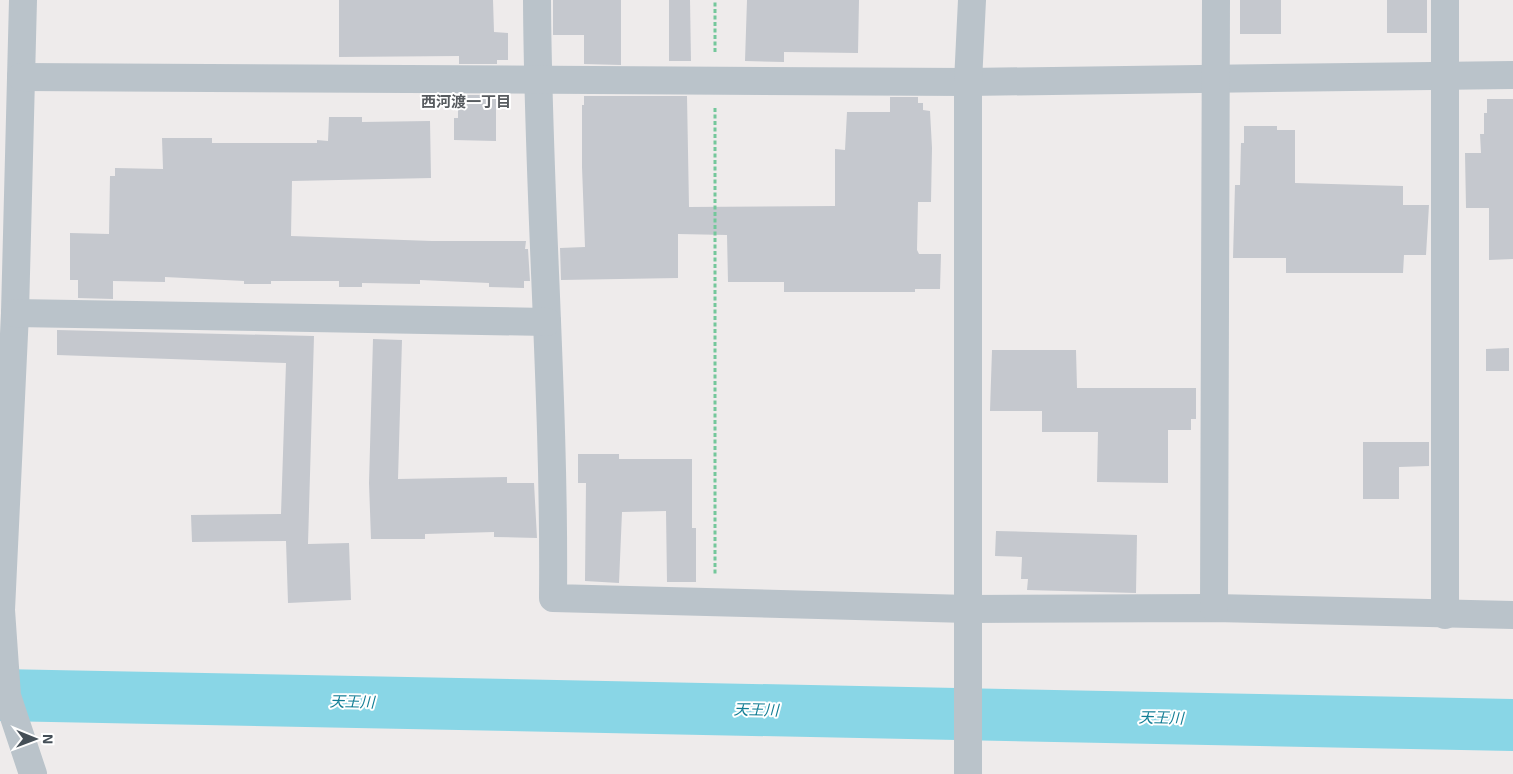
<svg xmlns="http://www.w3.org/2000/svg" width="1513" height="774" font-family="'Exo 2','Noto Sans JP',sans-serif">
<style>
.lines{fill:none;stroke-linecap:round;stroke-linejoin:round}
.river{stroke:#89d6e6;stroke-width:52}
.building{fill:#c5c8ce}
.path{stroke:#74c79b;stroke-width:3;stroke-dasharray:4 2.5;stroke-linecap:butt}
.minor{stroke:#bac3ca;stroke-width:28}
.labels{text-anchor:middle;stroke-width:4;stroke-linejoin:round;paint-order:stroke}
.neighbourhood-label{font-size:15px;font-weight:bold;fill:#585c60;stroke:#fff}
.water-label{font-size:15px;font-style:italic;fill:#137e95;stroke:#fff}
</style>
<rect width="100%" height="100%" fill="#eeebeb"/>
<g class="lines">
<polyline class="river" points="0,695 1513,725"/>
</g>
<g class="building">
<polygon points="339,0 493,0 494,32 508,33 508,60 497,60 497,64 459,64 459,56 339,57"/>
<polygon points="553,0 621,0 621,65 584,64 584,35 553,35"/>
<polygon points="669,0 690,0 691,61 669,61"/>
<polygon points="747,0 859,0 858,53 784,52 784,62 745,61"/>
<rect x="1240" y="0" width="41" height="34"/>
<rect x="1387" y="0" width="40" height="33"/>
<polygon points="458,95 496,95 496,141 454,140 454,118 458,118"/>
<polygon points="584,96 687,96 689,207 835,206 835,149 845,150 847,112 890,112 890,97 918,97 918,103 923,103 923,110 930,111 932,148 931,202 918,202 917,250 919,254 941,254 940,289 915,289 915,292 784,292 784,282 728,282 727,235 678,234 678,278 561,280 560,248 585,247 582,167 582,105 584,105"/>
<polygon points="1487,99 1513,99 1513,259 1489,260 1489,208 1466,208 1465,153 1481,153 1480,134 1484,134 1484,113 1487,113"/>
<polygon points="329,117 362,117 362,122 430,121 431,178 292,181 291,236 432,241 526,241 525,249 528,249 530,281 524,281 524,288 489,287 489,283 420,280 420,284 362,283 362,287 339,287 339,281 271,281 271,284 244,284 244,281 165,277 165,282 113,281 113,299 78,298 78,280 70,280 70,233 109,234 110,176 115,176 115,168 163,169 162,138 212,138 212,143 317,143 317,140 328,141"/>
<polygon points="1244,126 1277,126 1277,130 1295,130 1295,183 1403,186 1403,205 1429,205 1426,255 1404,255 1403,273 1286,273 1286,258 1233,258 1235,185 1240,185 1241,143 1244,143"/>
<polygon points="57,330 314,336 308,544 349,543 351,600 288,603 286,541 192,542 191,515 281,514 286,363 57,355"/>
<polygon points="373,339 402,340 398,479 507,477 507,483 534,483 537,538 494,537 494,532 425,534 425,539 371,539 369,483"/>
<polygon points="1509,348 1509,371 1486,371 1486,349"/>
<polygon points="992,350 1076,350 1077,388 1196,388 1196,419 1191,419 1191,430 1168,430 1168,483 1097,482 1098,432 1042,432 1042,411 990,411"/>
<polygon points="1363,442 1429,442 1429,466 1399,467 1399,499 1363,499"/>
<polygon points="578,454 619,454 619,459 692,459 692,528 696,528 696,582 667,582 666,511 622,512 619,583 585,581 586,483 578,483"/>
<polygon points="996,531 1137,535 1136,593 1027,590 1028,579 1021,579 1022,557 995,556"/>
</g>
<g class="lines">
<g class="path">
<polyline points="715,52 715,0"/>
<polyline points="715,108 715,574"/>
</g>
<g class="minor">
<polyline points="23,0 15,313 1,610 7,696 33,774"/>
<path d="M537,0C538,200 555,399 553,598L968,609L1214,608L1513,615"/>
<polyline points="21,77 968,82 1513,75"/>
<polyline points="15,313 547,322"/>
<polyline points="1214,608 1216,0"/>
<polyline points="1445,615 1445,0"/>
<polyline points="968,774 968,82 972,0"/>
</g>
</g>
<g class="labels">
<g class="neighbourhood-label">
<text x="466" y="107">西河渡一丁目</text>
</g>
<g class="water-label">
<text transform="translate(352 702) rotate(1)" y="5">天王川</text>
<text transform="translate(756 710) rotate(1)" y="5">天王川</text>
<text transform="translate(1161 718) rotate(1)" y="5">天王川</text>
</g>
</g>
<g transform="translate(35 739) rotate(91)" stroke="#ffffff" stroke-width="4" paint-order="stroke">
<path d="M0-4L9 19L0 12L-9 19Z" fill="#454f57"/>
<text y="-8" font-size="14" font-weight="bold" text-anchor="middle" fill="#454f57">N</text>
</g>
</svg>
